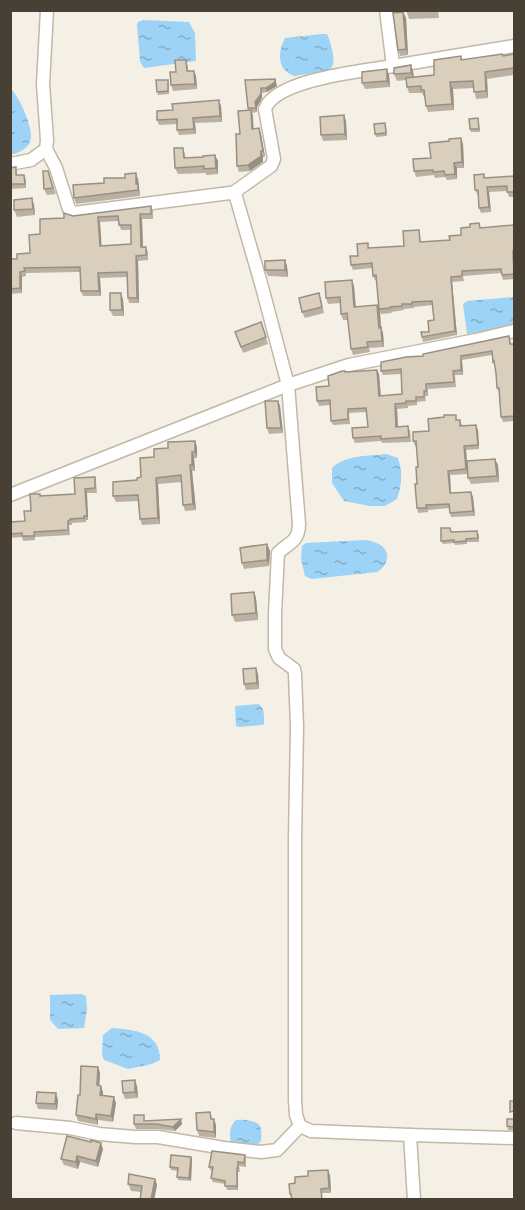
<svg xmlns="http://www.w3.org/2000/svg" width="525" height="1210" font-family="Signika,sans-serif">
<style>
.water{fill:url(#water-ripples)}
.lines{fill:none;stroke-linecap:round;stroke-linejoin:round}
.minor-casing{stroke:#c1b8a7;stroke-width:15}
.minor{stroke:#fff;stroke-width:12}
.wall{fill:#bbb1a3;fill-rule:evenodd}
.shaded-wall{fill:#999084}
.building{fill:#dacebd;stroke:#999084;stroke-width:1.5;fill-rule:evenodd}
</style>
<defs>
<pattern id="water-ripples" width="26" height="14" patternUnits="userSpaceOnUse" patternTransform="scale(1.5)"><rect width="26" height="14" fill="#9cd3f7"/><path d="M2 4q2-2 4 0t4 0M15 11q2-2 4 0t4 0" fill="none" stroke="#81adc9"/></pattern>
</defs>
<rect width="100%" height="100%" fill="#f5f0e6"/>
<g class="water">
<polygon points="143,20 189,22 195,33 196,61 144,68 140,62 137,25 138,22"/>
<path d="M322,34H327C330,40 335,57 333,64C332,68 330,69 327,71L294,76C291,74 287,73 285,70C277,62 280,47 285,38Z"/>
<path d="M10,89C20,96 31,125 31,137C30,148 20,153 11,154Z"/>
<polygon points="514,297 514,326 467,334 463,304 467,301"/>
<path d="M386,454L398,458C403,473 402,484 397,499L385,506H370L344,501L332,483V468C345,455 368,456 386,454Z"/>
<path d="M367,540C372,541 378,543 382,546C392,555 386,567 377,572L312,579L305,576L301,559L302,546L306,543Z"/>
<path d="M258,704C265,707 264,717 264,724L262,725L239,727L236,726L235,707L236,706Z"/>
<polygon points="81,994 86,996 87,1009 84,1028 58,1029 50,1020 50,995"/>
<path d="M112,1028C134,1030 160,1031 160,1060L152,1064L128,1069L104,1060L102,1055L103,1035Z"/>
<path d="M236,1120C243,1119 256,1120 260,1126C262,1130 261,1137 261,1141L257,1145H231C230,1135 228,1128 236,1120Z"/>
</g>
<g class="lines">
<g class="minor-casing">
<g id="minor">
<polyline points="386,10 393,66 514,46"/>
<path d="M46,149L56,168L69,209L74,213L230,193H233L236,197L262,287L288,385L299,524C299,542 288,543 278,553L275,613V649L279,658L294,669L295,674L297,727L295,838V1100L296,1115L300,1126L311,1131L410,1135L414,1200"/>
<polyline points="10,164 31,160 46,149 47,140 43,84 47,10"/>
<path d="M233,193L271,166L274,159L265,109C276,79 364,71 393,66"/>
<polyline points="10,495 288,385 349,365 476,340 514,331"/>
<polyline points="16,1123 70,1128 99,1134 135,1137 158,1137 224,1148 261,1152 277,1150 300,1126"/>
<polyline points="410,1135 514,1138"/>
</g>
</g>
<use href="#minor" class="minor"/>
</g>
<g class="wall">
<polygon points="406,10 438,10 439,18 409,19"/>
<polygon points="403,12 406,18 408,55 400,56 398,50"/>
<polygon points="514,54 514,75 487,79 488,98 476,99 474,88 453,89 454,110 428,112 426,106 425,97 424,97 422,93 409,93 407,87 406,80 397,81 394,74 411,65 413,71 414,77 434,75 461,56 463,60"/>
<polygon points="188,65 188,71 194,71 196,76 197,89 173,91 171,85 176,72"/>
<polygon points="389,75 390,87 365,89 362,83"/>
<polygon points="275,79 277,86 267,92 262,93 262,98 257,107 257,112 252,113 253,116 253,128 261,134 265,157 263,157 263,162 250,171 239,172 237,166 240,134 248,110 247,96 246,93"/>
<polygon points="169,83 169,94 158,95 157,92"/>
<polygon points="221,106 222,122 195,123 196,134 179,135 177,130 177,124 159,125 157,120"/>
<polygon points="344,115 346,121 347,140 323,141 321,135"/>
<polygon points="478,118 480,132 471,132 470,129"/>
<polygon points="386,126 387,136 376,137 375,134"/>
<polygon points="461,138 463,144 464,168 457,168 457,179 447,180 445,177 435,178 434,175 416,177 414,171 431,158 449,141"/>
<polygon points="183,148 186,158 203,157 218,161 218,174 206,175 206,173 178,174 175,168"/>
<polygon points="10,168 17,171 17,175 24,175 26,179 26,188 10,189"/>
<polygon points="48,171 56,194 47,195 44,189"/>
<polygon points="484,174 485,178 514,176 514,197 509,197 507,191 489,192 491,212 481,213 479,208 478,195 475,190"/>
<polygon points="138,179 140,196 76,204 74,197"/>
<polygon points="32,198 34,205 35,215 17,217 14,210"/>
<path d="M151,206L153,211V219H142L143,247H146L148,252V260L138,261L139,303H129L128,298L127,277L100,278L101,296H83L81,291L80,272L26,273V276L22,277V293L10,294V259H17L30,253L40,234L64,218ZM118,221L121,230H131V244L101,246L100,222Z"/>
<polygon points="514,225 514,279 503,280 501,273 463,276 464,281 452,282 457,335 423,342 422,337 429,332 434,320 433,305 414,307 414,308 404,309 404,310 391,312 392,313 381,314 380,311 381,327 383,333 384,347 369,348 370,352 353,355 351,349 348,320 343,320 341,314 340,303 328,304 326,298 354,286 356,307 379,309 377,280 375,280 373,276 372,268 353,270 351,265 358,256 369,248 404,246 419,230 420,235 421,242 450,240 481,228"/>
<polygon points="285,260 287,266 288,277 268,276 265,270"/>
<polygon points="123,299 124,316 113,316 110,310"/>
<polygon points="321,300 324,313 305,318 302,312"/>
<polygon points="261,322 268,344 243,353 235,332"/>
<polygon points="509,336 511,344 514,344 514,421 503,422 501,417 499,392 497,388 495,366 493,362 492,355 462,360 463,375 455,375 456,387 428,389 428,396 425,396 426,401 417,402 417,405 408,406 408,408 397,409 398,427 410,430 411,442 382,443 381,441 355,443 353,438 368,427 366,412 349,413 350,424 333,425 331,421 330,405 319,406 317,401 329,386 345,372 377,370 379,374 381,396 402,394 401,374 383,375 381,371 423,356"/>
<polygon points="278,401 280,406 283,433 269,434 267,428"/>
<polygon points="457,420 462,424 462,426 478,430 479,449 466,450 468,474 450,475 451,493 473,497 475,516 451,517 449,508 428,510 428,512 418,513 417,508 418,467 417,446 415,446 413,441 429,431"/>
<polygon points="195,441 197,447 197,458 194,458 195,471 192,471 196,510 185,511 183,505 182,482 158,484 160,524 142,525 140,519 139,501 116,502 113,496 141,477 154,457 168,448"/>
<polygon points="498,465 499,482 471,484 468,478"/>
<polygon points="95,477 96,482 97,493 87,493 88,520 86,520 86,522 72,523 72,525 69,525 70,535 35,537 35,540 23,541 22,537 10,538 10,522 25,521 40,496 75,494"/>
<polygon points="452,532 479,534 479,542 467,542 467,544 455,545 454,543 443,544 441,541"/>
<polygon points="267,544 270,551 269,566 244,569 242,563"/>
<polygon points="254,592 256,598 258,620 235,622 232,615"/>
<polygon points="258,674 259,689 246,690 244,684"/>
<polygon points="98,1067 100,1073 99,1086 103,1092 103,1095 116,1103 113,1122 98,1120 98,1125 78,1121 76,1115 80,1095"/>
<polygon points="137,1086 138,1098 125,1099 123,1093"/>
<polygon points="58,1100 57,1110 38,1109 36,1103"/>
<polygon points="210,1112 212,1119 216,1125 216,1138 199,1136 197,1130"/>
<polygon points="181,1119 182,1124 175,1131 158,1129 136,1129 134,1124 146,1121"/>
<polygon points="514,1119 514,1130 508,1130 507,1126"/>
<polygon points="103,1149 98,1167 80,1162 78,1169 64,1165 61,1159"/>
<polygon points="245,1155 246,1159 246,1167 239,1166 240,1172 238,1172 238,1190 227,1190 225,1184 213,1182 211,1178 212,1171 211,1171 209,1167"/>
<polygon points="191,1157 192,1160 191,1181 178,1180 177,1177 178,1171 171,1170 170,1167"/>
<polygon points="330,1175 331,1193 323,1193 292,1200 290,1194"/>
<polygon points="155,1179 157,1185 154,1200 140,1200 141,1192 131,1191 128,1184"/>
</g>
<g class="shaded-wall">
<polygon points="403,12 406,18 408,55 406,49"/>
<polygon points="411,65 413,71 414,80 411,73"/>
<polygon points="387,69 389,75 390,87 387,81"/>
<polygon points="194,71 196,76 197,89 195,84"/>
<polygon points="485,72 487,79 488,98 486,91"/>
<polygon points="275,79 277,86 267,92 266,88"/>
<polygon points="450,82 453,89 454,110 452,104"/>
<polygon points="261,88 262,93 262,98 257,107 257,112 256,108 255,102"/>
<polygon points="219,100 221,106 222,122 220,116"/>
<polygon points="251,110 253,116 254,135 252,129"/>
<polygon points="344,115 346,121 347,140 345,134"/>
<polygon points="193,118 195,123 196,134 194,129"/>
<polygon points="259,128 261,134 265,157 263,151"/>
<polygon points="461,138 463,144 464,168 462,162"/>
<polygon points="261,151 263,157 263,162 250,171 248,165"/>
<polygon points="215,155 218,161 218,174 216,168"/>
<polygon points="454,163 457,168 457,179 455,174"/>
<polygon points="136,173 138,179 140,196 136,184"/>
<polygon points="487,187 489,192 491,212 489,207"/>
<polygon points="32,198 34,205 35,215 33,209"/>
<polygon points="140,214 142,219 143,252 141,247"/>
<polygon points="98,217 100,222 102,251 100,246"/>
<polygon points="136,256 138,261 139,303 137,298"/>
<polygon points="285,260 287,266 288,277 285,270"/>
<polygon points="20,272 22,277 22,293 20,288"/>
<polygon points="98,273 100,278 101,296 99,291"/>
<polygon points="451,277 452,282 457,335 455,331"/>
<polygon points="352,280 354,286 356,313 354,307"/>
<polygon points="121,293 123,299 124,316 122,310"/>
<polygon points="377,305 380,311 381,333 379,328"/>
<polygon points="381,327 383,333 384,347 382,341"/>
<polygon points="461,356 462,360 463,375 461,370"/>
<polygon points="377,370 379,374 381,400 379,396"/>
<polygon points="278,401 280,406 283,433 281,428"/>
<polygon points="395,404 397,409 398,431 396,427"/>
<polygon points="476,425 478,430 479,449 478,445"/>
<polygon points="195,441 197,447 197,458 195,452"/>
<polygon points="464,446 466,450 468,474 466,469"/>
<polygon points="192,452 194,458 195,471 192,465"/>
<polygon points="495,459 498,465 499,482 497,476"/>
<polygon points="190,465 192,471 196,510 193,504"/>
<polygon points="448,471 450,475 451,497 450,493"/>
<polygon points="156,478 158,484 160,524 158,518"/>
<polygon points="85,489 87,493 88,520 87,516"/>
<polygon points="471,492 473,497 475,516 473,511"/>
<polygon points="267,544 270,551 269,566 267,560"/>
<polygon points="254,592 256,598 258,620 256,613"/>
<polygon points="256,668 258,674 259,689 257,683"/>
<polygon points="98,1067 100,1073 99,1091 97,1085"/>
<polygon points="135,1080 137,1086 138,1098 135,1092"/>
<polygon points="101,1086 103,1092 102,1101 100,1095"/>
<polygon points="56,1093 58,1100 57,1110 55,1104"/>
<polygon points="114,1097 116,1103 113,1122 111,1116"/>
<polygon points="96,1114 98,1120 98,1125 96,1119"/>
<polygon points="181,1119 182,1124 175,1131 173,1127"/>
<polygon points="214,1119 216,1125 216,1138 214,1132"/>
<polygon points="101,1143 103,1149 98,1167 96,1161"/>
<polygon points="77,1156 80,1162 78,1169 76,1162"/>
<polygon points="191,1157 192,1160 191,1181 189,1178"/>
<polygon points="237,1168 238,1172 238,1190 237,1186"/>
<polygon points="328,1170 330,1175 331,1193 329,1188"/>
<polygon points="155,1179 157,1185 154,1200 151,1200"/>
</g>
<g class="building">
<polygon points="403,12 406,49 398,50 393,13"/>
<polygon points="502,54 503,56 514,54 514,68 485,72 486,91 474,92 473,81 450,82 452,104 426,106 424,90 421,90 421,86 407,87 406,78 434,75 434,60 461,56 461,60"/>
<polygon points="175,60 186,60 187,71 194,71 195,84 171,85 170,72 176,72"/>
<polygon points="411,65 411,73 394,74 394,68"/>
<polygon points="387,69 387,81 362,83 362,72"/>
<polygon points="275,79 275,82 266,88 261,88 261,94 255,102 256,108 248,108 245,80"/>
<polygon points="156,80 168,80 168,91 157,92"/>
<polygon points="219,100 220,116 193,118 194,129 177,130 177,119 157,120 157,111 173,110 172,104"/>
<polygon points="251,110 252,129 259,128 263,151 261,151 261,156 248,165 237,166 236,134 240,134 238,111"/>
<polygon points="344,115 345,134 321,135 320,117"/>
<polygon points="478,118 479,129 470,129 469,119"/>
<polygon points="385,123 386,133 375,134 374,124"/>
<polygon points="461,138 462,162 454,163 455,174 445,175 444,171 433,172 433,170 414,171 413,159 431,158 429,143 449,141 449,139"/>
<polygon points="174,148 183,148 184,158 203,157 203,156 215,155 216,168 204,169 204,166 175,168"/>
<polygon points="16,167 16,175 24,175 25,184 10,184 10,168"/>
<polygon points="43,171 48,171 53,188 44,189"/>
<polygon points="136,173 136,184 138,184 138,190 74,198 74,197 73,185 104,183 104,178 125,178 125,174"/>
<polygon points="484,174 484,178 514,176 514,192 507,192 507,186 487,187 489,207 479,208 478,190 475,190 474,175"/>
<polygon points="32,198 33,209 14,210 14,200"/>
<path d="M151,206V214H140L141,247H146V255L136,256L137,298H128L127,272L98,273L99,291H81L80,267L24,268L25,271L20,272V288L10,289V259H17V254L30,253L29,235L40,234V219L64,218V213L73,216ZM118,216L119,225H131V244L100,246L98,217Z"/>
<polygon points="479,223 480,228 514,225 514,251 513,251 514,274 502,275 501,269 462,271 462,276 451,277 455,331 422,337 421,332 429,332 428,321 434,320 432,301 412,302 412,304 402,304 402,306 390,307 390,308 379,309 376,275 373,276 372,263 351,265 350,256 358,256 357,244 368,243 368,248 404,246 403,231 419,230 420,242 450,240 449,236 461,235 461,228 470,227 470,224"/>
<polygon points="285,260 285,270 265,270 265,261"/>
<polygon points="352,280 354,307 377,305 379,328 381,327 382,341 367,342 368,347 351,349 347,313 341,314 340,297 326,298 325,282"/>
<polygon points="110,293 121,293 122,310 110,310"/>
<polygon points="319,293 322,307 302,312 299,298"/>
<polygon points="261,322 266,337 241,347 235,332"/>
<polygon points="509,336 510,344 514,344 514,416 501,417 499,388 497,388 496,373 494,361 493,362 492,351 461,356 461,370 453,371 454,382 426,384 426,391 424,391 424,397 416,397 416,401 406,401 406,403 395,404 396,427 408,426 409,437 381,439 381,436 353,438 352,428 368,427 366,408 348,409 348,419 331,421 330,400 317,401 316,387 329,386 328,376 342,371 345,371 345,372 377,370 379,396 402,394 401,369 381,371 381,362 406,357 423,356 423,354"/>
<polygon points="265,401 278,401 281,428 267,428"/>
<polygon points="444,415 456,415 456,420 460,420 460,426 476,425 478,445 464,446 466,469 448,471 450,493 471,492 473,511 450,513 449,504 426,505 427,508 417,508 415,484 417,484 416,467 418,467 416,441 413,441 413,432 429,431 428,419 444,417"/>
<polygon points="195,441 195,452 192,452 192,465 190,465 193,504 183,505 181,475 156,478 158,518 140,519 138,495 113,496 113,482 137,480 137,478 141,477 140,458 154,457 154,449 168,448 168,442"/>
<polygon points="495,459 497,476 468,478 467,461"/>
<polygon points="95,477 95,488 85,489 87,516 84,516 84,518 70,519 70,520 68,521 68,530 34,532 34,536 22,536 22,533 10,534 10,522 25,521 24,511 31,511 30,494 40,494 40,496 75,494 74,478"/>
<polygon points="441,528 450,528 451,532 477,531 478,538 466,539 466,541 454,542 454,540 441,541"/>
<polygon points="267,544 267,560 242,563 240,548"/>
<polygon points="254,592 256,613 232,615 231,594"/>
<polygon points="256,668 257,683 244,684 243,669"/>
<polygon points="81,1066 98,1067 97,1085 101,1086 100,1095 114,1097 111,1116 96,1114 96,1119 76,1115 78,1095 80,1095"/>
<polygon points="135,1080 135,1092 123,1093 122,1081"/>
<polygon points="37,1092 56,1093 55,1104 36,1103"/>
<polygon points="510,1101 514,1101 514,1111 510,1112"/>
<polygon points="210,1112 211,1119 214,1119 214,1132 197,1130 196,1113"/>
<polygon points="134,1115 144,1115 144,1121 181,1119 173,1127 156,1124 134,1124"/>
<polygon points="507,1119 514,1119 514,1127 507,1126"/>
<polygon points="67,1136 91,1142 91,1140 101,1143 96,1161 77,1156 76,1162 61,1159"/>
<polygon points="212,1151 245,1155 244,1163 238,1162 238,1168 237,1168 237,1186 225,1186 225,1181 211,1178 213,1167 209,1167"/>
<polygon points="171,1155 191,1157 189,1178 177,1177 178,1168 170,1167"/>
<polygon points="328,1170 329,1188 321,1189 322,1200 292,1200 291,1194 290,1194 289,1184 295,1183 295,1177 308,1176 308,1171"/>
<polygon points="129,1174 155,1179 151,1200 140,1200 142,1186 128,1184"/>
</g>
<rect width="525" height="1210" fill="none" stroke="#484034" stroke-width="24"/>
</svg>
